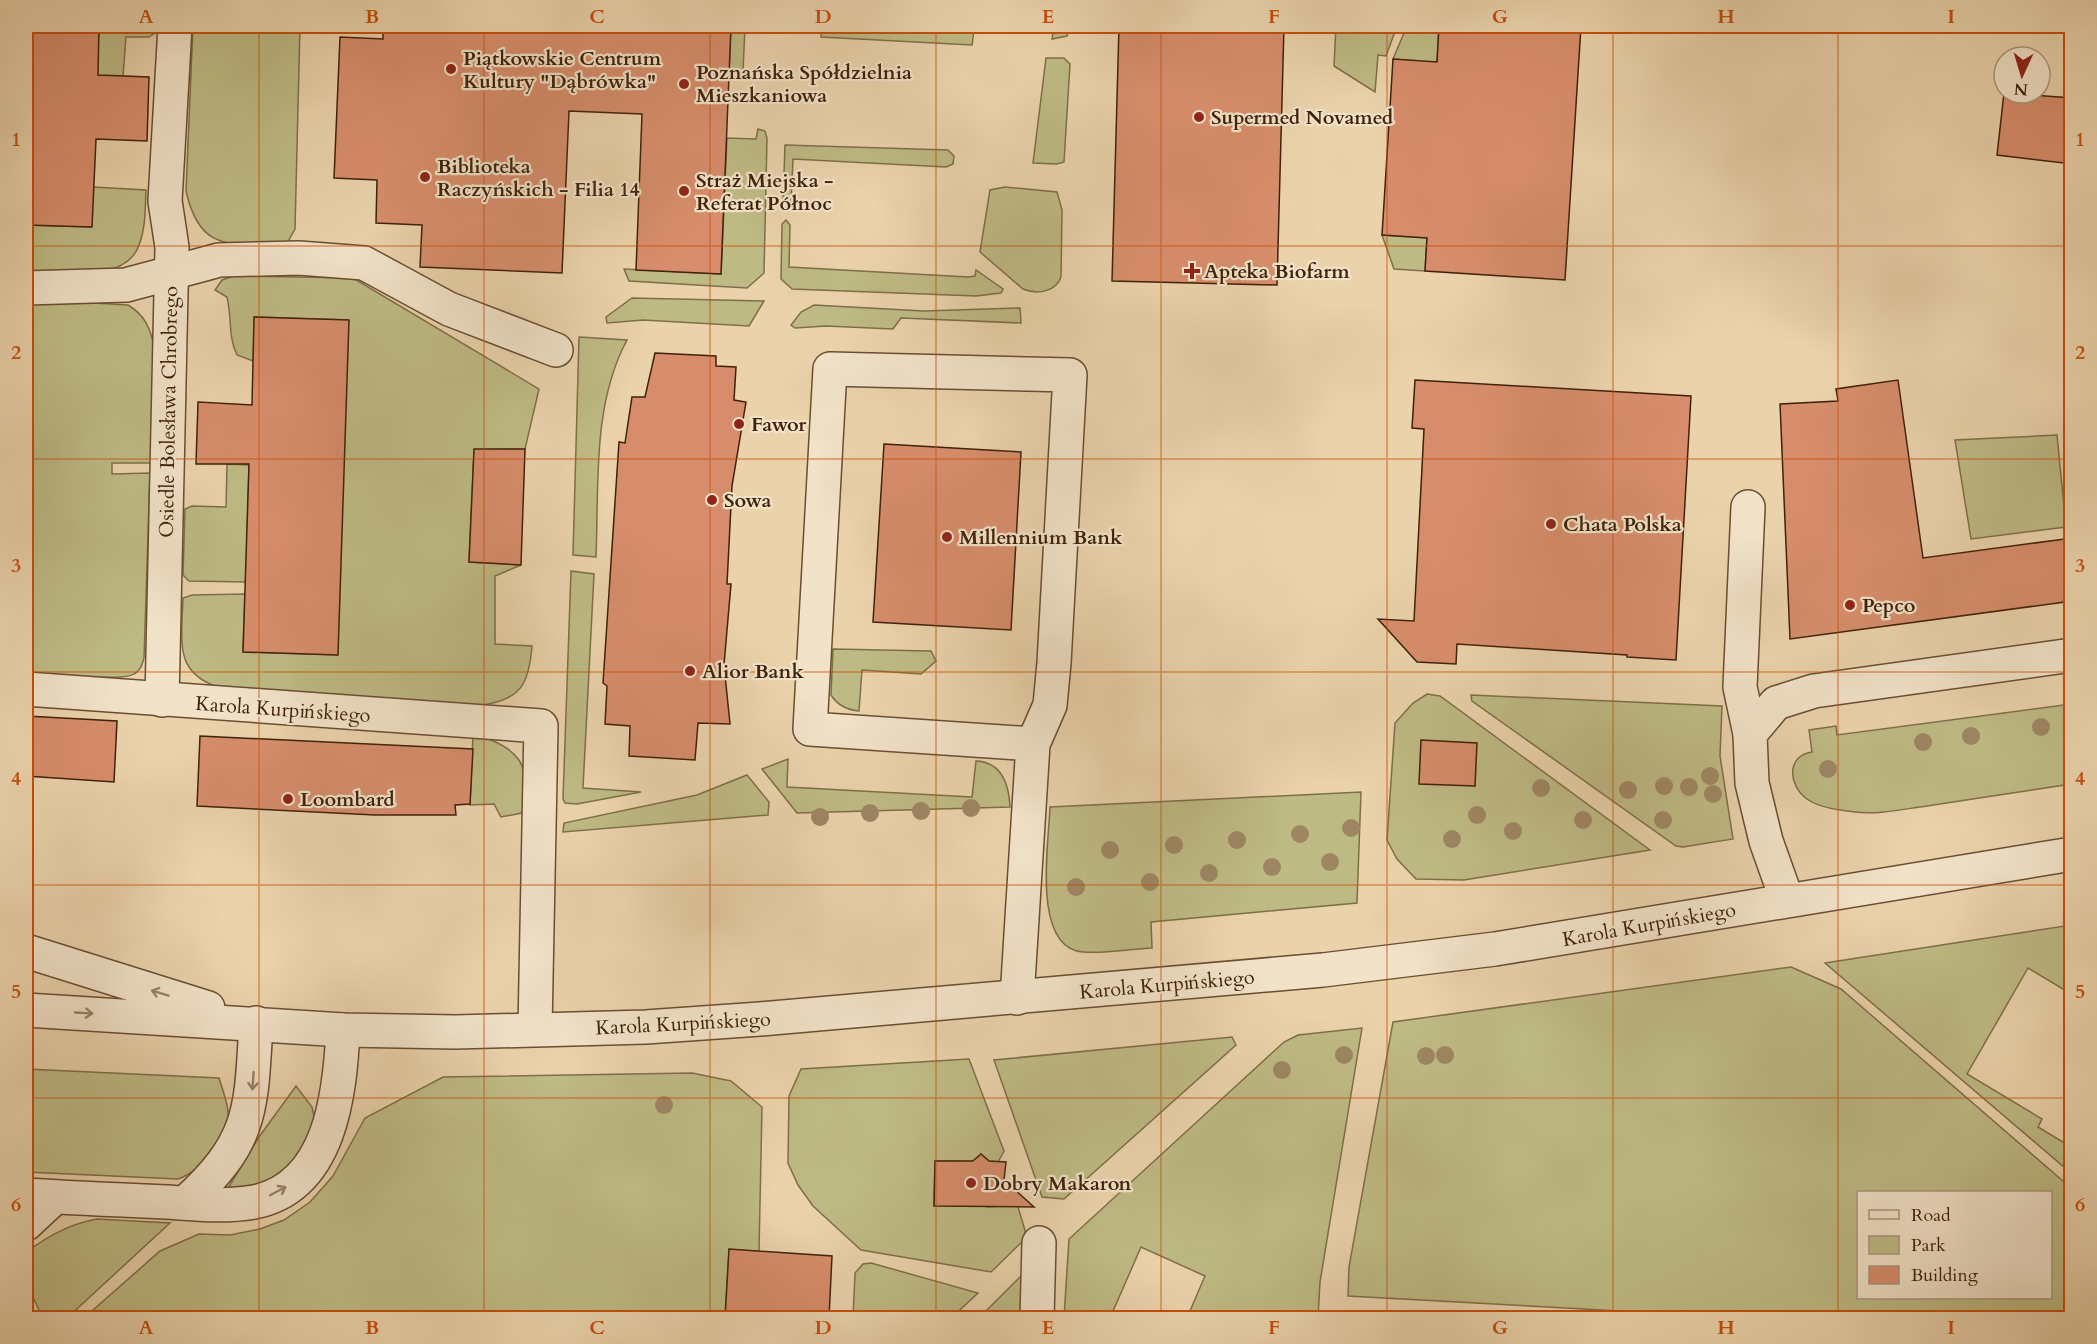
<svg xmlns="http://www.w3.org/2000/svg" width="2097" height="1344" font-family="Cardo,serif">
<style>
.green{fill:#beba84;stroke:#7f6e47;stroke-width:1.5;fill-rule:evenodd}
.building{fill:#d78d6b;stroke:#40210a;stroke-width:1.5}
.lines{fill:none;stroke-linecap:round;stroke-linejoin:round}
.minor-casing{stroke:#6a4d32;stroke-width:36}
.minor{stroke:#f1e2c8;stroke-width:33}
.tree{fill:#9e8663}
.oneway{stroke:#988269}
.grid{fill:none;stroke:#c64e0c;stroke-width:1.5;stroke-opacity:0.55}
.poi-dot{fill:#8f2418;stroke:#f1e2c8;stroke-width:2}
.labels{text-anchor:middle;stroke-width:4.5;stroke-linejoin:round;paint-order:stroke}
.poi-label{font-size:20px;font-weight:bold;fill:#40210a;stroke:#f1e2c8;text-anchor:start}
.street-label{font-size:20px;fill:#40210a;stroke:#f1e2c8}
.neatline{fill:none;stroke:#c64e0c;stroke-width:2}
.grid-label{font-size:20px;text-anchor:middle;font-weight:bold;fill:#c64e0c}
</style>
<rect width="100%" height="100%" fill="#ead2ab"/>
<filter id="stains"><feTurbulence type="fractalNoise" baseFrequency=".00333" numOctaves="4"/><feColorMatrix values="0 0 0 0 .2 0 0 0 0 .09 0 0 0 0 .02 0 0 0 .5 -.17"/></filter>
<radialGradient id="worn" r=".72"><stop offset=".6" stop-color="#630" stop-opacity="0"/><stop offset="1" stop-color="#630" stop-opacity=".3"/></radialGradient>
<g class="green">
<polygon points="99,26 158,26 158,31 149,37 126,37 123,77 97,76"/>
<path d="M193,26H300L295,229L286,245C231,243 200,254 186,191Z"/>
<polygon points="731,26 745,26 743,72 729,72"/>
<polygon points="822,26 974,30 972,45 821,37"/>
<polygon points="1054,26 1071,26 1067,36 1052,39"/>
<polygon points="1336,26 1397,26 1386,56 1378,55 1375,92 1334,66"/>
<polygon points="1407,26 1439,26 1425,271 1394,269 1382,235 1406,236 1417,61 1393,59"/>
<polygon points="1046,58 1064,58 1070,64 1064,162 1057,164 1033,163"/>
<polygon points="758,129 765,131 767,138 764,273 747,288 629,281 624,269 721,274 727,138 756,139"/>
<polygon points="785,145 948,150 954,156 953,164 946,167 793,159 791,203 787,204 783,202"/>
<path d="M93,187L146,190C145,208 146,227 139,245C126,284 57,272 26,271V225L91,227Z"/>
<path d="M1005,187L1057,192L1062,210L1061,277C1056,292 1037,295 1023,289L980,252L990,190Z"/>
<polygon points="786,220 790,225 789,267 968,277 975,276 976,270 1003,289 1001,293 976,296 792,289 781,279 782,224"/>
<path d="M234,276L353,278L539,389L525,449L474,450L469,562L521,565L495,576V644L532,646C529,684 521,700 481,705L236,693C174,677 181,653 183,598L192,595L245,594L243,652L337,655L348,320L255,317L253,361L237,355C228,337 232,317 227,297L215,290L222,280Z"/>
<polygon points="632,298 764,301 749,326 643,320 607,323 606,317"/>
<path d="M42,300L128,305C145,315 151,329 154,348L152,463H112V474L150,473L144,658C142,665 141,670 134,674C122,682 45,674 26,673V309Z"/>
<polygon points="814,305 924,311 1020,308 1021,323 901,318 893,329 826,326 795,328 791,325 801,312"/>
<path d="M579,337L627,340C592,405 599,485 596,557L573,555Z"/>
<polygon points="2057,435 2066,527 1971,539 1955,440"/>
<polygon points="227,464 249,465 246,582 189,581 183,575 185,509 192,506 226,507"/>
<polygon points="571,571 594,574 583,788 641,792 577,804 565,803 563,799"/>
<path d="M833,649L931,651L936,661L921,674L862,670L859,711C847,710 838,706 831,695Z"/>
<polygon points="1427,694 1440,696 1650,850 1464,880 1416,879 1397,859 1387,840 1395,723 1413,703"/>
<polygon points="1471,695 1722,706 1720,756 1733,839 1683,847 1676,846 1472,701"/>
<path d="M2071,704V784C2023,791 1975,799 1927,806C1903,809 1879,815 1855,812C1840,810 1819,808 1807,799C1788,785 1786,756 1812,752L1809,730L1836,726L1837,735Z"/>
<path d="M473,734C518,746 534,765 522,813L501,817L494,804L470,805Z"/>
<path d="M788,759L787,787L972,797L976,761C1002,762 1009,785 1010,807L797,813L762,769Z"/>
<polygon points="747,775 769,802 768,815 563,832 564,823 697,795"/>
<path d="M1361,792L1357,903L1151,922L1152,948C1130,949 1105,954 1083,952C1031,948 1049,842 1050,807Z"/>
<polygon points="2071,925 2071,994 2028,968 1967,1074 2042,1119 2038,1127 2071,1147 2071,1173 1825,963"/>
<path d="M1791,967L1841,989L2071,1188V1318H1748L1348,1296L1349,1267L1393,1022ZM1858,1192H2050V1298H1858Z"/>
<polygon points="1362,1028 1320,1282 1318,1318 1187,1318 1205,1276 1141,1247 1110,1318 1064,1318 1069,1239 1284,1042 1298,1035"/>
<polygon points="1232,1037 1236,1045 1064,1199 1042,1197 994,1060"/>
<polygon points="969,1059 1004,1151 998,1162 989,1161 981,1154 973,1161 935,1161 934,1205 982,1202 987,1207 1003,1206 1004,1197 1012,1187 1027,1237 991,1272 861,1250 813,1206 798,1185 788,1163 789,1096 801,1069"/>
<path d="M26,1069L219,1078C230,1112 235,1124 211,1153C200,1166 194,1173 178,1179L26,1172Z"/>
<polygon points="692,1073 731,1081 762,1107 759,1251 729,1250 725,1318 84,1318 160,1251 199,1234 230,1235 260,1229 284,1220 310,1202 333,1176 365,1118 443,1077"/>
<polygon points="296,1086 312,1107 315,1121 303,1150 275,1180 225,1193 259,1137"/>
<path d="M97,1219L170,1223L67,1318H43L26,1283V1252C49,1236 69,1224 97,1219Z"/>
<polygon points="871,1263 978,1293 951,1318 853,1318 855,1273 863,1264"/>
<polygon points="1027,1270 1024,1318 979,1318"/>
</g>
<g class="building">
<polygon points="26,26 99,26 98,75 149,77 147,141 96,139 92,227 26,225"/>
<polygon points="383,26 731,26 721,274 636,270 642,114 569,111 562,273 420,267 422,225 376,223 377,180 334,178 340,37 383,39"/>
<polygon points="1119,26 1284,26 1277,285 1112,281"/>
<polygon points="1439,26 1581,26 1565,280 1425,271 1427,238 1382,235 1393,59 1437,62"/>
<polygon points="2004,93 2072,98 2072,164 1997,155"/>
<polygon points="254,317 349,320 338,655 243,652 249,464 196,464 198,402 252,405"/>
<polygon points="655,353 716,356 716,366 736,367 734,400 746,402 732,486 727,584 731,584 724,665 730,724 698,723 695,760 629,756 630,726 605,724 607,686 603,683 619,442 625,443 632,397 645,397"/>
<polygon points="1415,380 1691,396 1676,660 1627,657 1627,655 1457,644 1456,664 1417,662 1378,619 1414,621 1424,429 1412,428"/>
<polygon points="1898,380 1923,558 2072,538 2072,601 1790,639 1780,404 1838,401 1836,389"/>
<polygon points="884,444 1021,452 1011,630 873,622"/>
<polygon points="474,449 525,449 521,565 469,562"/>
<polygon points="26,716 117,721 114,782 26,776"/>
<polygon points="200,736 473,749 470,804 455,805 456,815 375,815 197,806"/>
<polygon points="1421,740 1477,743 1475,786 1419,784"/>
<polygon points="981,1154 989,1161 1006,1162 1004,1180 1034,1207 934,1206 935,1161 973,1161"/>
<polygon points="729,1249 832,1256 829,1318 725,1318"/>
</g>
<g class="lines">
<g class="minor-casing">
<g id="minor">
<polyline points="26,288 126,285 219,260 299,258 364,263 449,309 556,350"/>
<polyline points="1748,507 1740,687 1750,734"/>
<polyline points="26,689 541,726 535,1029"/>
<polyline points="162,700 172,247 165,201 175,26"/>
<polyline points="1787,900 1766,841 1752,783 1750,734 1776,703 1814,691 2072,655"/>
<polyline points="26,951 208,1008"/>
<polyline points="1017,998 1033,744 1050,705 1054,663 1070,375 830,369 810,729 1033,744"/>
<polyline points="26,1010 343,1030 456,1032 646,1027 760,1019 1323,970 1495,949 2072,854"/>
<path d="M26,1195C73,1198 120,1200 167,1202C196,1204 225,1207 254,1202C331,1187 340,1093 343,1030"/>
<path d="M185,1203C253,1141 251,1111 256,1023"/>
<polyline points="26,1224 55,1197"/>
<polyline points="1037,1318 1039,1243"/>
</g>
</g>
<use href="#minor" class="minor"/>
</g>
<g class="tree">
<circle cx="2041" cy="727" r="9"/>
<circle cx="1971" cy="736" r="9"/>
<circle cx="1923" cy="742" r="9"/>
<circle cx="1828" cy="769" r="9"/>
<circle cx="1710" cy="776" r="9"/>
<circle cx="1664" cy="786" r="9"/>
<circle cx="1689" cy="787" r="9"/>
<circle cx="1541" cy="788" r="9"/>
<circle cx="1628" cy="790" r="9"/>
<circle cx="1713" cy="794" r="9"/>
<circle cx="971" cy="808" r="9"/>
<circle cx="921" cy="811" r="9"/>
<circle cx="870" cy="813" r="9"/>
<circle cx="1477" cy="815" r="9"/>
<circle cx="820" cy="817" r="9"/>
<circle cx="1583" cy="820" r="9"/>
<circle cx="1663" cy="820" r="9"/>
<circle cx="1351" cy="828" r="9"/>
<circle cx="1513" cy="831" r="9"/>
<circle cx="1300" cy="834" r="9"/>
<circle cx="1452" cy="839" r="9"/>
<circle cx="1237" cy="840" r="9"/>
<circle cx="1174" cy="845" r="9"/>
<circle cx="1110" cy="850" r="9"/>
<circle cx="1330" cy="862" r="9"/>
<circle cx="1272" cy="867" r="9"/>
<circle cx="1209" cy="873" r="9"/>
<circle cx="1150" cy="882" r="9"/>
<circle cx="1076" cy="887" r="9"/>
<circle cx="1344" cy="1055" r="9"/>
<circle cx="1445" cy="1055" r="9"/>
<circle cx="1426" cy="1056" r="9"/>
<circle cx="1282" cy="1070" r="9"/>
<circle cx="664" cy="1105" r="9"/>
</g>
<defs><path id="oneway-shaft" d="M-6 0H5M1.5-3L5.5 0L1.5 3" fill="none" stroke-width="1.6" stroke-linecap="round" stroke-linejoin="round" transform="scale(1.5)"/></defs>
<g class="oneway">
<use href="#oneway-shaft" transform="translate(160 993) rotate(-163)"/>
<use href="#oneway-shaft" transform="translate(84 1013) rotate(3)"/>
<use href="#oneway-shaft" transform="translate(253 1081) rotate(94)"/>
<use href="#oneway-shaft" transform="translate(278 1191) rotate(-28)"/>
</g>
<path class="grid" d="M259,26V1318M484,26V1318M710,26V1318M936,26V1318M1161,26V1318M1387,26V1318M1613,26V1318M1838,26V1318M26,246H2072M26,459H2072M26,672H2072M26,885H2072M26,1098H2072"/>
<g class="poi-dot">
<circle cx="451" cy="69" r="6"/>
<circle cx="684" cy="84" r="6"/>
<circle cx="1199" cy="117" r="6"/>
<circle cx="425" cy="177" r="6"/>
<circle cx="684" cy="191" r="6"/>
<path d="M1189 262h6v6h6v6h-6v6h-6v-6h-6v-6h6z"/>
<circle cx="739" cy="424" r="6"/>
<circle cx="712" cy="500" r="6"/>
<circle cx="1551" cy="524" r="6"/>
<circle cx="947" cy="537" r="6"/>
<circle cx="1850" cy="605" r="6"/>
<circle cx="690" cy="671" r="6"/>
<circle cx="288" cy="799" r="6"/>
<circle cx="971" cy="1183" r="6"/>
</g>
<g class="labels">
<g class="poi-label">
<text x="463" y="65">Piątkowskie Centrum<tspan x="463" dy="23">Kultury "Dąbrówka"</tspan></text>
<text x="696" y="79">Poznańska Spółdzielnia<tspan x="696" dy="23">Mieszkaniowa</tspan></text>
<text x="1211" y="124">Supermed Novamed</text>
<text x="437" y="173">Biblioteka<tspan x="437" dy="23">Raczyńskich - Filia 14</tspan></text>
<text x="696" y="187">Straż Miejska -<tspan x="696" dy="23">Referat Północ</tspan></text>
<text x="1204" y="278">Apteka Biofarm</text>
<text x="751" y="431">Fawor</text>
<text x="724" y="507">Sowa</text>
<text x="1563" y="531">Chata Polska</text>
<text x="959" y="544">Millennium Bank</text>
<text x="1862" y="612">Pepco</text>
<text x="702" y="678">Alior Bank</text>
<text x="300" y="806">Loombard</text>
<text x="983" y="1190">Dobry Makaron</text>
</g>
<g class="street-label">
<text transform="translate(168 412) rotate(-89)" y="7">Osiedle Bolesława Chrobrego</text>
<text transform="translate(283 709) rotate(4)" y="7">Karola Kurpińskiego</text>
<text transform="translate(1649 924) rotate(-10)" y="7">Karola Kurpińskiego</text>
<text transform="translate(1167 984) rotate(-5)" y="7">Karola Kurpińskiego</text>
<text transform="translate(683 1023) rotate(-3)" y="7">Karola Kurpińskiego</text>
</g>
</g>
<rect width="2097" height="1344" fill="none" stroke="#ead2ab" stroke-width="66"/>
<rect x="1857" y="1191" width="195" height="108" fill="#f1e2c8" stroke="#aa957c" stroke-width="1.5"/>
<rect x="1869" y="1210" width="30" height="9" fill="#f1e2c8" stroke="#aa957c" stroke-width="1.5"/>
<text x="1911" y="1221" font-size="18" fill="#40210a">Road</text>
<rect x="1869" y="1236" width="30" height="18" fill="#beba84" stroke="#aa957c" stroke-width="1.5"/>
<text x="1911" y="1251" font-size="18" fill="#40210a">Park</text>
<rect x="1869" y="1266" width="30" height="18" fill="#d78d6b" stroke="#aa957c" stroke-width="1.5"/>
<text x="1911" y="1281" font-size="18" fill="#40210a">Building</text>
<g transform="translate(2022 75) rotate(184)"><circle r="28" fill="#f1e2c8" stroke="#aa957c" stroke-width="1.5"/>
<path d="M0-4.5L10 22L0 15L-10 22Z" fill="#8f2418"/>
<text y="-9" font-size="16" font-weight="bold" text-anchor="middle" fill="#40210a">N</text>
</g>
<rect x="33" y="33" width="2031" height="1278" class="neatline"/>
<g class="grid-label">
<text x="146" y="23">A</text>
<text x="372" y="23">B</text>
<text x="597" y="23">C</text>
<text x="823" y="23">D</text>
<text x="1048" y="23">E</text>
<text x="1274" y="23">F</text>
<text x="1500" y="23">G</text>
<text x="1726" y="23">H</text>
<text x="1951" y="23">I</text>
<text x="16" y="146">1</text>
<text x="2080" y="146">1</text>
<text x="16" y="359">2</text>
<text x="2080" y="359">2</text>
<text x="16" y="572">3</text>
<text x="2080" y="572">3</text>
<text x="16" y="785">4</text>
<text x="2080" y="785">4</text>
<text x="16" y="998">5</text>
<text x="2080" y="998">5</text>
<text x="16" y="1211">6</text>
<text x="2080" y="1211">6</text>
<text x="146" y="1334">A</text>
<text x="372" y="1334">B</text>
<text x="597" y="1334">C</text>
<text x="823" y="1334">D</text>
<text x="1048" y="1334">E</text>
<text x="1274" y="1334">F</text>
<text x="1500" y="1334">G</text>
<text x="1726" y="1334">H</text>
<text x="1951" y="1334">I</text>
</g>
<rect width="100%" height="100%" filter="url(#stains)"/>
<rect width="100%" height="100%" fill="url(#worn)"/>
</svg>
